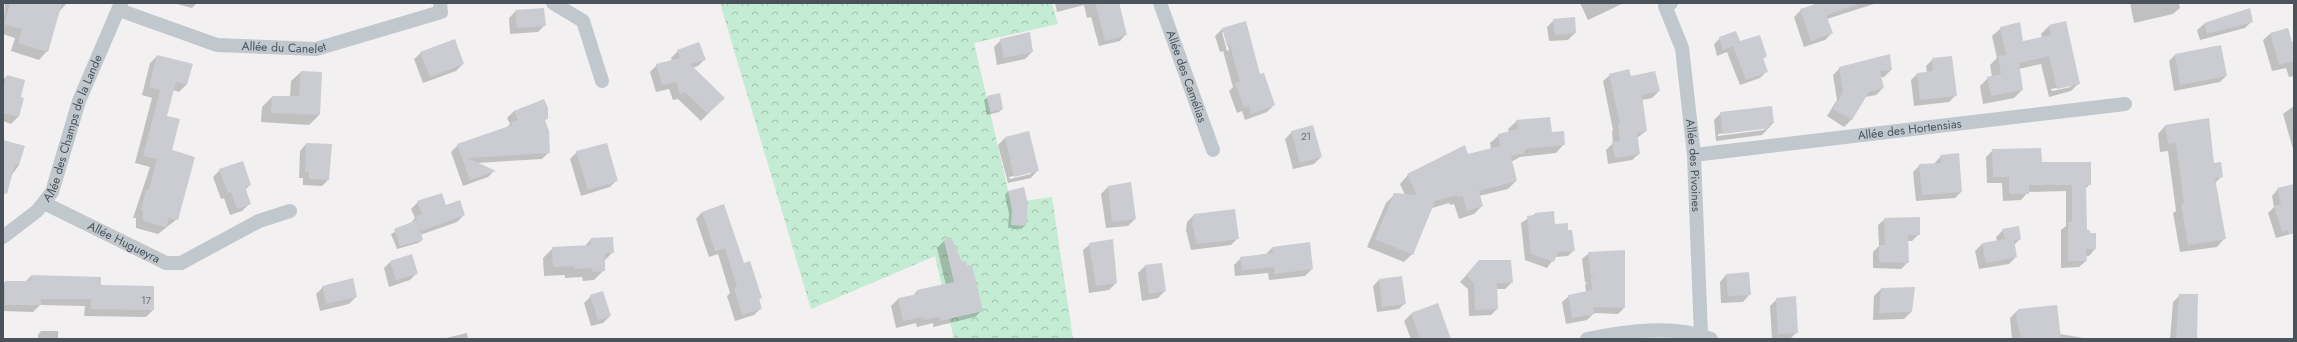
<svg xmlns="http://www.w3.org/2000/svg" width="2297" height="342" font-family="Jost,sans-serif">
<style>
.park{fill:url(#park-crowns)}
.shadow{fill:#0003;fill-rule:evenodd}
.building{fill:#cbccd2}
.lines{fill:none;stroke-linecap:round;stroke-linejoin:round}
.minor{stroke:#c0c7cd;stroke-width:14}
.labels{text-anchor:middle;stroke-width:4;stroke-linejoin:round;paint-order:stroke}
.number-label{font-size:10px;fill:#6a717a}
.street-label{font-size:12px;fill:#4a535c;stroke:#fff}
</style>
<defs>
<pattern id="park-crowns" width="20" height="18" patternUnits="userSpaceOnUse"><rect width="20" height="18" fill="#c4ebd3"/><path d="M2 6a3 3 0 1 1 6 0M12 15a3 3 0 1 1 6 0" fill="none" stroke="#a1c1ae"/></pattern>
</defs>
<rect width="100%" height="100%" fill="#f2f0f0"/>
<polygon class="park" points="720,3 1052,3 1058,24 974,43 1011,203 1052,197 1073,339 954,339 935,256 811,309"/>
<g class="shadow">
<polygon points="5,3 67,3 58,13 47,51 39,60 11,51 15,38 3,34"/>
<polygon points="173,3 197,3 192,8"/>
<polygon points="1055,3 1119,3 1126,34 1120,41 1099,46 1091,17 1087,18 1084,5 1057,12"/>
<polygon points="1580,3 1624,3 1588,20"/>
<polygon points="1818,3 1877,3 1827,19 1832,33 1825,40 1804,47 1794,17 1801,10"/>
<polygon points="2130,3 2179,3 2180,8 2173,14 2134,23"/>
<polygon points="2249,9 2252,21 2245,28 2200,40 2197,30 2204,24"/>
<polygon points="516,11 545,25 538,32 510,34 509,18"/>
<polygon points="1554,20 1575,33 1568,40 1549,41 1547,27"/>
<path d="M2049,26L2079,83L2071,91L2049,97L2041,64L2019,69L2022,90L2014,98L1983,104L1980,86L1988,78L1992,77L1990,65L1997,58L1992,36L2001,28L2022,43L2042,38L2041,34ZM2071,85V87L2052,91L2051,89Z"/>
<path d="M1222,29L1260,76L1274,105L1267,112L1245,120L1242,111L1237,113L1229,91L1233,87L1223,51L1220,52L1215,36ZM1222,32H1224L1229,50L1227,51Z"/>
<polygon points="2270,34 2291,43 2294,42 2294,76 2289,77 2286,68 2272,71 2263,40"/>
<polygon points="1720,38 1739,42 1766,56 1762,60 1766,72 1760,78 1740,85 1727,52 1717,56 1714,44"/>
<polygon points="1001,40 1032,52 1025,59 997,65 994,47"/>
<polygon points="678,51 705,59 698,66 692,68 723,98 701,121 678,99 673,100 669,89 656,92 650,72 657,65 672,61 671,58"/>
<polygon points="421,53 463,64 456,71 423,83 414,59"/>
<polygon points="2175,55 2226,76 2220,82 2174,91 2169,61"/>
<polygon points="157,56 192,64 187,84 179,92 173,90 166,117 177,219 158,234 136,228 136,218 133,218 150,167 135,163 152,98 142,95 150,63"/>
<polygon points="1933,59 1956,95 1949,102 1914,106 1911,80 1917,74 1927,73 1926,66"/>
<polygon points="1840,68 1891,70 1884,77 1880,77 1883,88 1876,95 1865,97 1851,120 1844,127 1827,116 1837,100 1833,75"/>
<polygon points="301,72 321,73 319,115 309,125 261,122 262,107 272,97 290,97 291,81"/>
<polygon points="1610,75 1630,77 1659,91 1652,98 1642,100 1646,131 1637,138 1639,154 1632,160 1608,164 1606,150 1613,143 1612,132 1613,130 1603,81"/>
<polygon points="7,76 19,98 18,117 11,124 3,121 3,80"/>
<polygon points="988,97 1002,109 999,112 987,115 984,100"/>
<polygon points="543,100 547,118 544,121 549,152 542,159 477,163 494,171 488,177 463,186 451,152 458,145 505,129 510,124 507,118 514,111"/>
<polygon points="2294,106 2294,149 2293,149 2283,114"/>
<path d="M1721,113L1773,123L1762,135L1716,141L1714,120ZM1766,128L1764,130L1718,136V134Z"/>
<polygon points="1517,121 1551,133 1564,144 1556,153 1520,157 1511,162 1516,181 1508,189 1479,196 1482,206 1474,214 1459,219 1454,204 1450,205 1449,203 1432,208 1412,254 1404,262 1367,247 1386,203 1395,194 1405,195 1400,184 1408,175 1491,149 1490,143 1499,135 1509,132 1508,129"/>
<polygon points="2166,125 2213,164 2222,176 2215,183 2225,238 2217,247 2180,252 2173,213 2176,211 2168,151 2160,152 2158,134"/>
<polygon points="1292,132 1321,157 1314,164 1293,169 1285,139"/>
<path d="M1005,138L1037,171L1031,178L1008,183L998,145ZM1031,172V174L1010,179L1009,177Z"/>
<polygon points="3,142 19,165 3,187"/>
<polygon points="306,144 328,180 322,186 303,185 303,178 299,178 300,151"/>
<polygon points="1993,150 2041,163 2090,184 2085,189 2086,231 2095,249 2089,256 2086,256 2086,261 2079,267 2061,268 2061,230 2066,226 2066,191 2028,192 2021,200 2003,201 2002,183 1987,183 1986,157"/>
<polygon points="577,152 617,180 610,187 581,196 570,159"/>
<polygon points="1941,156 1961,192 1955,198 1916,201 1913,172 1920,165 1934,164"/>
<polygon points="220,170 250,185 245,190 249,204 242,211 230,215 224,198 221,199 213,177"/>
<polygon points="2294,185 2294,233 2276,238 2268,213 2274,207 2272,196 2278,189"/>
<polygon points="1108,187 1135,219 1128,226 1106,228 1101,194"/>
<polygon points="1008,191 1025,226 1021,229 1008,228 1009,214 1005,195"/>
<polygon points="418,202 446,207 464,215 457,222 420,235 422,240 418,243 397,249 391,234 410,224 415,218 411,209"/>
<polygon points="702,212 743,264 761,298 758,301 761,308 754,315 735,321 727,296 730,293 718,254 709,257 696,219"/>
<polygon points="1535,214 1567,231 1574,250 1568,256 1555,257 1547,268 1525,260 1521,223"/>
<polygon points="1194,215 1238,238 1231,245 1191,250 1186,230 1187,222"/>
<polygon points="1885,219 1919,234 1912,241 1907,241 1908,262 1901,269 1873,268 1873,252 1879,246 1878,225"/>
<polygon points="2003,230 2020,239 2014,245 2016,257 2009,264 1979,269 1975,251 1982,244 1997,241 1996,237"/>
<polygon points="591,239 613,252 604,261 604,270 594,280 583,281 582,277 565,278 565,275 544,276 543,258 553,248 585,246"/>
<polygon points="944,241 982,310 975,317 933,327 933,323 917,327 916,323 896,328 891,306 898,299 913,296 917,291 946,285 937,248"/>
<polygon points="1090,244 1116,283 1109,290 1089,293 1083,250"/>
<polygon points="1272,248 1312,269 1305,276 1269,280 1268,273 1235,276 1234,265 1241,258 1266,254"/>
<polygon points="1589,253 1624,308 1618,314 1594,313 1587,320 1566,324 1562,302 1569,296 1586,292 1585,285 1587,283 1585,282 1582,259"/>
<polygon points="390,262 417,273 410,280 389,287 384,268"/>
<polygon points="1161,264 1165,291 1158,298 1142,301 1138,273 1145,266"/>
<polygon points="1473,268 1512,282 1505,289 1496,289 1497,309 1491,315 1469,316 1468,289 1460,282"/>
<polygon points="1726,275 1749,295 1743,302 1721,303 1720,282"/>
<polygon points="31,276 100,286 153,287 153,310 146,317 84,316 85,306 40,305 33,312 3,311 3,285 5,282 25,282"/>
<polygon points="1379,280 1405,303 1399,309 1377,312 1373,286"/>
<polygon points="323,287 356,297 349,304 320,311 316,294"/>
<polygon points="1881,289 1911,312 1904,319 1873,320 1874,296"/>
<polygon points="2180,295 2196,339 2170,339 2173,302"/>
<polygon points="591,296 610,316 603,323 591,326 584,303"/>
<polygon points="1777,299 1797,332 1790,339 1772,339 1770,306"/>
<polygon points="2018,310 2060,334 2089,339 2012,339 2010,318"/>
<polygon points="1411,314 1450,339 1411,339 1404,321"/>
<polygon points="41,331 58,331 58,339 38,339 38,335"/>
<polygon points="467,333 468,339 442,339"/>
</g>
<g class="building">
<polygon points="10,3 62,3 48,52 18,43 22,29 4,24"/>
<polygon points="1095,3 1119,3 1127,35 1105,41"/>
<polygon points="1820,3 1855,3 1856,5 1826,15 1833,33 1811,41 1800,9"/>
<polygon points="544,8 546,26 517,28 515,10"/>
<polygon points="2250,8 2253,22 2207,34 2204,23"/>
<polygon points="1575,17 1576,33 1555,35 1553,19"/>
<polygon points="1246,21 1260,74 1264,73 1275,105 1251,114 1249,105 1244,107 1235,83 1240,82 1230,45 1227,46 1222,28"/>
<polygon points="2066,21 2080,84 2057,89 2049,56 2019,63 2023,90 1991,96 1987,77 2001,74 1998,56 2006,55 2000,27 2020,22 2023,41 2051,35 2049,25"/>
<polygon points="2288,28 2292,42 2294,41 2294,61 2279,65 2270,33"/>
<polygon points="1736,31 1740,41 1760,35 1767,56 1763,58 1768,72 1746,80 1733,46 1723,50 1719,37"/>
<polygon points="1030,32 1033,52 1004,58 1000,39"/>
<polygon points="455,39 464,64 430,77 420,52"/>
<polygon points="699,42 706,60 690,64 725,98 708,114 685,92 680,94 676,82 662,85 656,64 680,58 677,50"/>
<polygon points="2221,45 2227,76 2180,85 2175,54"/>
<polygon points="1890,54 1892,70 1880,71 1884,88 1869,92 1852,120 1833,109 1843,92 1839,67"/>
<polygon points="157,55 193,64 187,84 176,82 167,116 180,119 172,150 195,157 178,220 169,218 166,227 143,221 143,211 141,210 146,190 149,190 157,159 143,156 160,90 149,87"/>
<polygon points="1952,56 1957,96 1920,100 1917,73 1933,71 1932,58"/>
<polygon points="1629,69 1631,76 1655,71 1660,91 1642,95 1647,131 1637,133 1640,154 1615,158 1612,142 1620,141 1618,124 1620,124 1609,74"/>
<polygon points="301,71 322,72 320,115 271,113 272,96 299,96"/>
<polygon points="7,75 25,80 21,97 24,98 19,117 3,113 3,88"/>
<polygon points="1000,93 1003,109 991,112 987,96"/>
<polygon points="544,99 548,108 548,119 545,120 549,131 550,153 467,158 496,171 470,180 457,144 512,125 511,122 518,120 514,111"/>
<polygon points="1772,106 1774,123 1769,123 1770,128 1723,134 1720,112"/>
<polygon points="1550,117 1552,132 1564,131 1565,145 1525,149 1525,153 1511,156 1517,181 1479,191 1483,206 1467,211 1463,196 1458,197 1457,195 1435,201 1413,255 1375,239 1394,193 1417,195 1407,174 1465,145 1468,154 1500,146 1498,134 1518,129 1516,120"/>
<polygon points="2209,118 2214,163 2221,162 2223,177 2215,178 2226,239 2188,245 2181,204 2184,203 2176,143 2168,144 2165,125"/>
<polygon points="1313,125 1322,157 1300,163 1291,131"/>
<polygon points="1029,131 1039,171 1014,177 1005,137"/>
<polygon points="3,140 25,146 19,165 15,164 7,194 3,193"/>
<polygon points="306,143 332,144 329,180 309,179 309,172 305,172"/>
<polygon points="607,143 618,181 588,190 576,151"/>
<polygon points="2041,148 2042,162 2091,162 2091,185 2086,185 2087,230 2090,230 2090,233 2096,233 2096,249 2086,249 2087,261 2068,261 2068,222 2072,222 2072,185 2029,185 2029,194 2009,194 2009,177 1993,177 1992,149"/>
<polygon points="1959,153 1962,192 1922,195 1919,164 1941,163 1940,155"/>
<polygon points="243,161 251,185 245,187 251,204 237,209 231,192 228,193 219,169"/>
<polygon points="1131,182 1136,219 1112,222 1108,186"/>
<polygon points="2294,184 2294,233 2289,234 2288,230 2282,232 2274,206 2281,204 2277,188"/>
<polygon points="1024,187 1028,204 1026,226 1011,225 1012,210 1008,191"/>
<polygon points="442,193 446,205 460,200 465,215 421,231 416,216 422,214 417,201"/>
<polygon points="724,204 744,263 750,261 762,298 759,299 762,309 742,315 734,288 737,287 725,248 715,251 702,212"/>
<polygon points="1235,209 1239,239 1197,244 1192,223 1194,214"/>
<polygon points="1554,211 1555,224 1568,223 1568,230 1572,230 1575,251 1558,252 1554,262 1531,254 1527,216 1535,215 1535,213"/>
<polygon points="1920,217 1920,235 1908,235 1909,263 1879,262 1879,245 1885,245 1884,218"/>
<polygon points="417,220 423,240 400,246 394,229"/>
<polygon points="2019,226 2021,239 2014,240 2017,257 1986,263 1982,243 2005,239 2002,229"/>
<polygon points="613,237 614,253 605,253 605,271 592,272 592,268 574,269 574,266 553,267 552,247 591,245 591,238"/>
<polygon points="951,237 962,262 966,261 967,266 972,265 983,311 940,321 939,317 924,320 923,317 903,321 898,298 918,294 917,290 954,282 944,240"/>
<polygon points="1113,239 1117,283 1096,286 1089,243"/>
<polygon points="1310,242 1313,269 1275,274 1274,267 1242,270 1240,257 1273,253 1272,247"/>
<polygon points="1625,250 1625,308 1593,307 1595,314 1572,318 1568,295 1592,290 1591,278 1595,278 1591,276 1588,252"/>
<polygon points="412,254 418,274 396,280 390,261"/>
<polygon points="1479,260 1511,260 1513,283 1497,283 1498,309 1475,310 1474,283 1466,275"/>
<polygon points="1162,263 1166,291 1149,294 1145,265"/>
<polygon points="1749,272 1751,295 1728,296 1726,274"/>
<polygon points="31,275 101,277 101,285 154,286 154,310 91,309 91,299 41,299 41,305 5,305 5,281 31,281"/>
<polygon points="1402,276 1406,304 1382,307 1379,279"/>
<polygon points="353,278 357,297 326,304 322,286"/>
<polygon points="1915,287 1912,312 1879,313 1881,288"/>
<polygon points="603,291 611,316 598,320 590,295"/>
<polygon points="2179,294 2198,294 2197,339 2176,339"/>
<polygon points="1796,296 1798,333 1778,334 1776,298"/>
<polygon points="1438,303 1451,339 1420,339 1411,313"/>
<polygon points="2057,305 2061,339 2021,339 2016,316 2018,309"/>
</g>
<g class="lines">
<g class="minor">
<polyline points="553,3 583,21 602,81"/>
<path id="s1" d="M1160,3L1213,150"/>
<path id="s2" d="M1671,3L1665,6L1682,48L1694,155L1701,335"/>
<path id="s3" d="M119,10L217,45L316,49L441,12L440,3"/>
<path id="s4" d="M1694,155L2125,104"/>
<path id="s5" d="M44,203L166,263H181L259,221L290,211"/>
<path id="s6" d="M3,237L37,211L52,192L79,101L121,3"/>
<path d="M1587,339C1625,331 1674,324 1711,339"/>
</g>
</g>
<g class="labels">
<g class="number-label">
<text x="1306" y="140">21</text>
<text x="146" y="304">17</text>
</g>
<g class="street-label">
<text dy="4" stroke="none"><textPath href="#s3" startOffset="171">Allée du Canelet</textPath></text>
<text dy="4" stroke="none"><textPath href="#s1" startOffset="78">Allée des Camélias</textPath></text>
<text dy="4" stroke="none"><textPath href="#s6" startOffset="134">Allée des Champs de la Lande</textPath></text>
<text dy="4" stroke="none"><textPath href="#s4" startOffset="217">Allée des Hortensias</textPath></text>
<text dy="4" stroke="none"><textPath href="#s2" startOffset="170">Allée des Pivoines</textPath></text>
<text dy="4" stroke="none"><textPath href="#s5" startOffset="89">Allée Hugueyra</textPath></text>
</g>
</g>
<rect width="2297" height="342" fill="none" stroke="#4a535c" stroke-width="8"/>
</svg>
